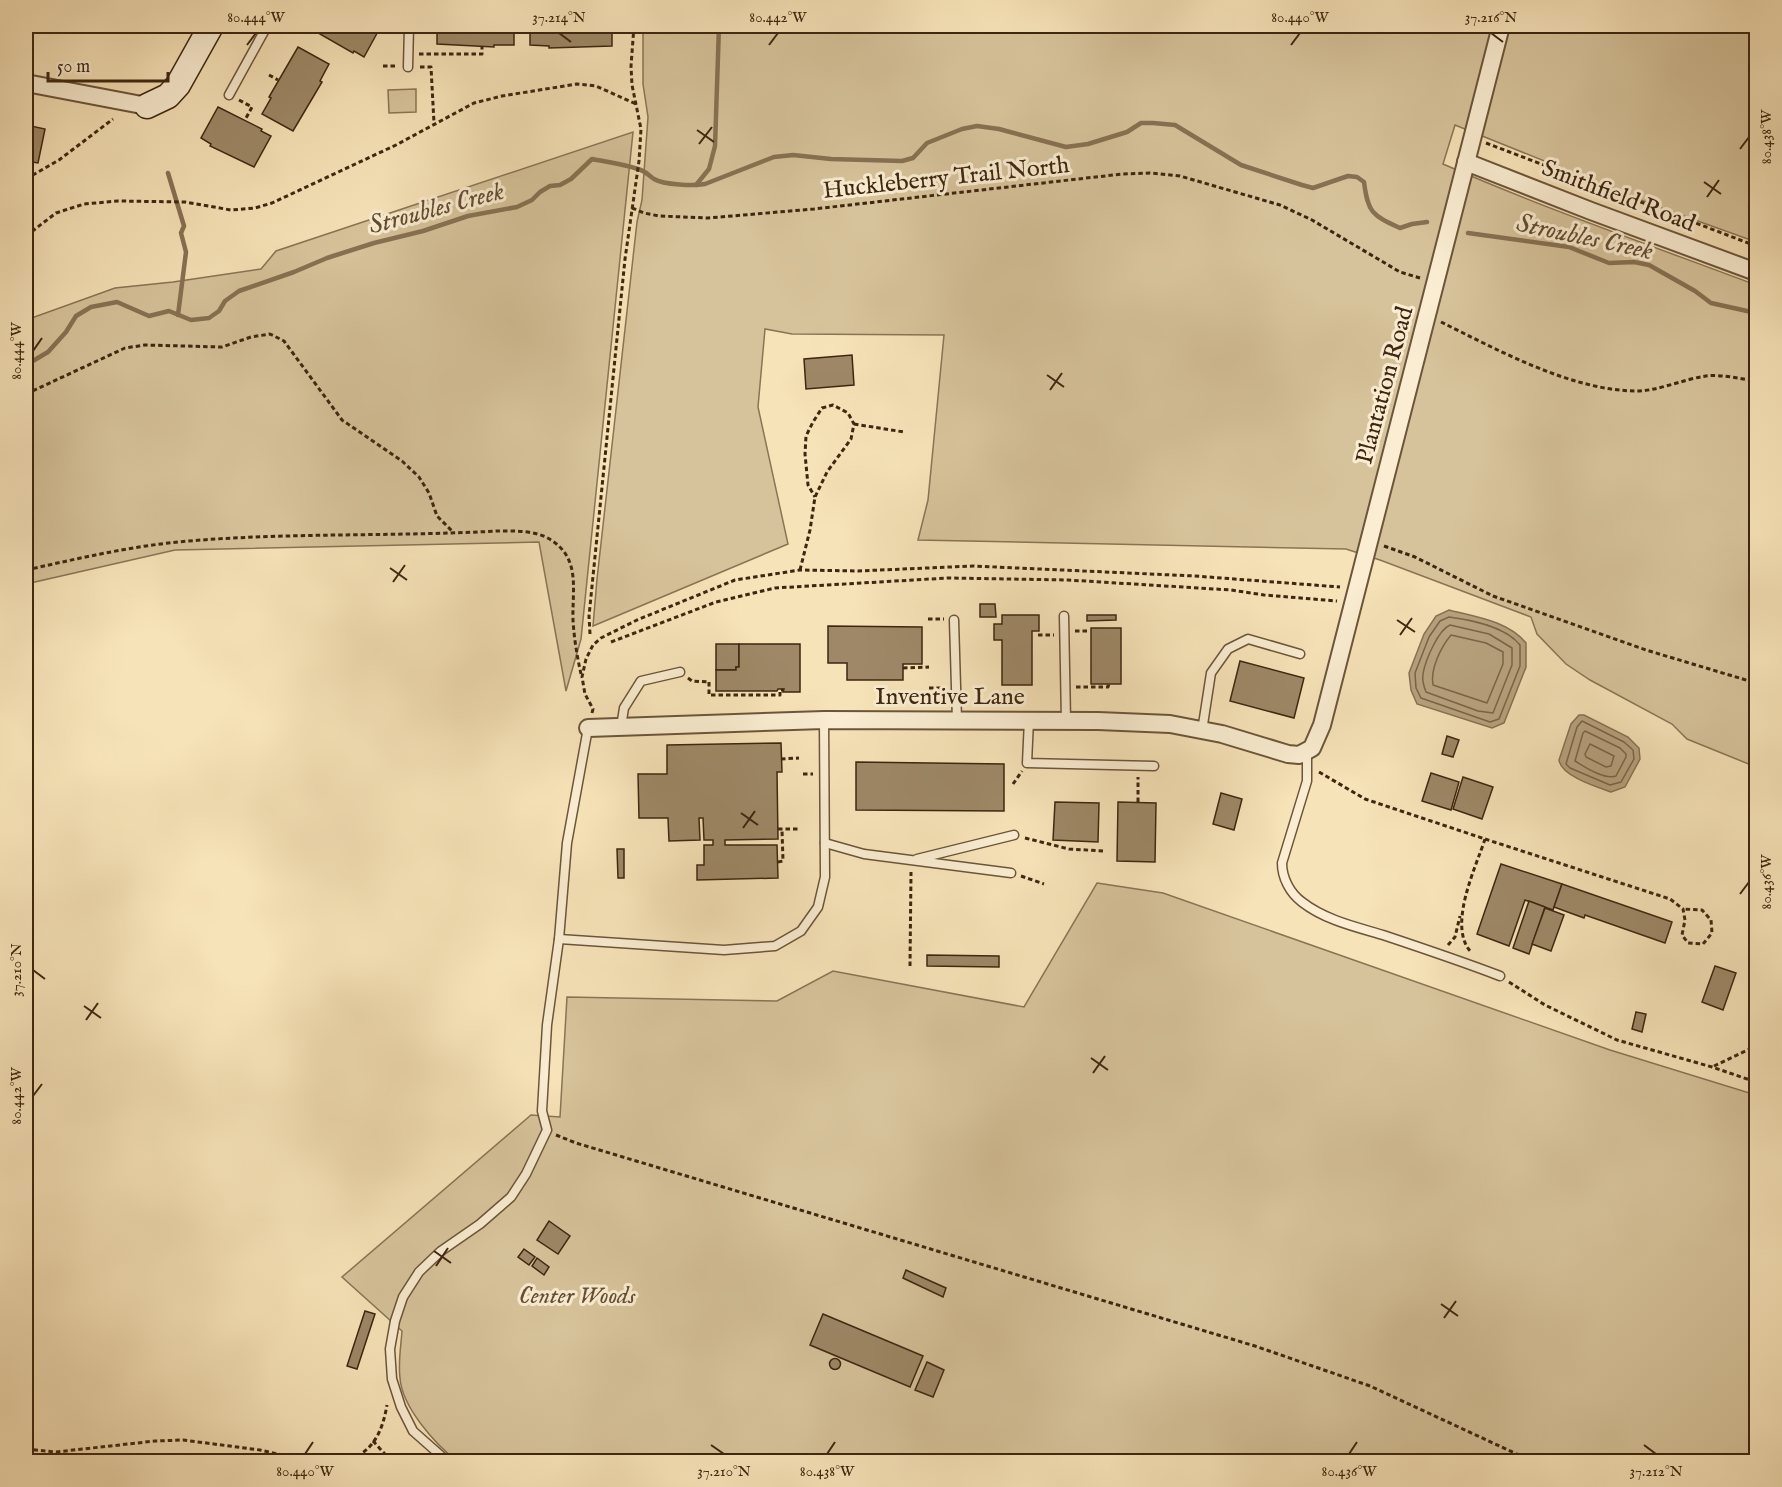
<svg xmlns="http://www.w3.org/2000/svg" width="1782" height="1487" font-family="'IM FELL English',serif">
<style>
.green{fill:#d7c39b;stroke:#8a7456;stroke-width:1.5}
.water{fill:#b8a37f;stroke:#877153;stroke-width:1.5}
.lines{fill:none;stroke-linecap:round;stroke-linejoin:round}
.shore{stroke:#7a6448;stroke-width:1.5}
.stream{stroke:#877153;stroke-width:4.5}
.building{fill:#9e8867;stroke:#3d2610;stroke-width:1.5}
.lane-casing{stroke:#6c553a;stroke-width:11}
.street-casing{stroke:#6c553a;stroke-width:20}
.secondary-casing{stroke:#3d2610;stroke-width:27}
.path{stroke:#3d2610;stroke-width:3;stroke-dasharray:4.5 3;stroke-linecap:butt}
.lane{stroke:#faedd1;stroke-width:8}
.street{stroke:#faedd1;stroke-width:16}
.secondary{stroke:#faedd1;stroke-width:24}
.ticks{fill:none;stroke:#3d2610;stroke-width:2}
.labels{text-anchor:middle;stroke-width:6;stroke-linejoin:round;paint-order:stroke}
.street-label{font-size:24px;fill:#3d2610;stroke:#faedd1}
.park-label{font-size:24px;font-style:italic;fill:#644d33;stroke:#faedd1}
.water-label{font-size:26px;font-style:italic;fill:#624c31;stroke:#faedd1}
.neatline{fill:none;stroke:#3d2610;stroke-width:2}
.ticks-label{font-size:15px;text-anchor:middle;fill:#3d2610}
</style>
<rect width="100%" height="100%" fill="#f7e3b8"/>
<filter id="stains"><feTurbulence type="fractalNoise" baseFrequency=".00333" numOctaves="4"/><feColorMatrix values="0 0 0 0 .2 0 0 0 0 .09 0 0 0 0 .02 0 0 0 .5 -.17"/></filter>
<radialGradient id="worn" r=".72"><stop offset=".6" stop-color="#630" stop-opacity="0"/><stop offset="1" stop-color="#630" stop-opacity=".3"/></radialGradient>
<g class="green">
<path d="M643,26H1756V242L1656,206L1455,125L1443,164C1546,209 1652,246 1756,285V767L1687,739L1672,724L1590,680L1566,664L1537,634L1531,617L1380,560L1346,549L918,540L928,500L944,335L792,334L765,329L758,407L788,544L593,626L597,579L637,222L642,200L648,117L643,84Z"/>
<polygon points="416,89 416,112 389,113 388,90"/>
<polygon points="633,132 581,639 566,691 539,542 175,550 26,584 26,320 115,288 173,282 261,269 276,251"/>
<path d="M1097,883L1163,893L1610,1050L1756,1095V1461H457C435,1444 402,1407 400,1378C398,1362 401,1346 402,1331L342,1277L531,1115L560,1117L567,997L777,1001L833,971L1024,1007Z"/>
</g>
<g class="water">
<path d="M1449,610C1476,617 1508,621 1526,643V667L1504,723L1492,728L1417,704L1411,690L1409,673L1424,634L1436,616Z"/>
<path d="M1579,715H1584L1628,737L1639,748L1640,759L1625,787L1611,792C1597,787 1561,776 1559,760L1571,724Z"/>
</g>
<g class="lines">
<g class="shore">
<path d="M1449,617C1471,620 1505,626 1520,645V666L1499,719L1490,722L1421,698L1416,688L1415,673L1429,637L1440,621Z"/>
<path d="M1450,625L1489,634L1512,648V665L1493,713L1478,711L1426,692C1424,687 1422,680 1423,674C1425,661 1438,630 1450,625Z"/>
<path d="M1451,635L1486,643L1503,652V664L1487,703L1433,685C1430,669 1441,647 1451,635Z"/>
<polygon points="1582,721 1624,742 1633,750 1634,759 1621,782 1610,785 1570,768 1566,764 1577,727"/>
<path d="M1585,731L1620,748L1626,754V757L1616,776C1604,780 1585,767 1575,761L1583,733Z"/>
<polygon points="1590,744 1614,756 1611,766 1606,767 1586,757 1585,754"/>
</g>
<g class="stream">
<polyline points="168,173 184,226 181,233 186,252 178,315"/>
<polyline points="696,185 709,169 715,146 719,26"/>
<polyline points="1468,233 1569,247 1609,263 1634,262 1649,265 1695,291 1711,303 1756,313"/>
<path d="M26,365L48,352L66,332L76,316L91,307L117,302L149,316L169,311L191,320L209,318L219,311L225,301L239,291L294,272L327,258L374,243L423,231L468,216L517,207L532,200L540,192L550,186L560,185L571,179L592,159C607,162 623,164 638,169C646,171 648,175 654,179C664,185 694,186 705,184L774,157L793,155L831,159L902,161L913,158L927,143L962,129L977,126L999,129L1066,147L1088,144L1127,132L1141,123H1153L1175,125L1241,165L1302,185L1313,188L1348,176L1357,177L1364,182C1368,213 1372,215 1400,228L1412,224L1427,222"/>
</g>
</g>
<g class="building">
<polygon points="306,26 381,26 364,57 354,51 353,53"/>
<polygon points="437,26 514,26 514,45 494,45 494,47 437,44"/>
<polygon points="530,26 612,26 612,46 549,48 549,46 530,45"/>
<polygon points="298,47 329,64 320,81 322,82 293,131 262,114 271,98 269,97"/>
<polygon points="218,107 262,129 261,131 271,136 254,167 210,146 211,144 201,138"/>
<polygon points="26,122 26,125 45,129 38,163 26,161"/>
<polygon points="852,355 854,385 806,389 804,359"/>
<polygon points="980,604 995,604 996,617 980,617"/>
<polygon points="1002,615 1039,615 1039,631 1032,631 1032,685 1002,685 1002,640 994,640 994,624 1002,624"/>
<polygon points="1087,615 1116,615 1116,620 1087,621"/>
<polygon points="828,626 922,627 922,664 903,664 903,680 847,680 847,663 828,663"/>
<rect x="1091" y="628" width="30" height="56"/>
<polygon points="716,644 739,644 739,667 736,667 736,670 716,670"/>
<polygon points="739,644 800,644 800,692 783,692 784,689 778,689 777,691 716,691 716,670 736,670 736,667 739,667"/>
<polygon points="1240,661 1304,678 1294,718 1230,701"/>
<polygon points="1447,736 1459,740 1453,757 1442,754"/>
<polygon points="781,743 782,772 777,772 778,839 725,840 725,845 777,845 778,878 697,880 697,865 704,865 704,845 713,845 713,840 704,840 703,818 699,818 700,840 669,841 668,818 639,818 638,774 667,774 667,745"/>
<polygon points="856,762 1004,764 1004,811 856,810"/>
<polygon points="1431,773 1459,782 1451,810 1422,801"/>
<polygon points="1463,777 1493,787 1482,819 1453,809"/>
<polygon points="1221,793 1242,799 1234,830 1213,824"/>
<polygon points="1055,802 1099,803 1098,842 1053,840"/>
<polygon points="1118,802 1156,803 1155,862 1117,861"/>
<polygon points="617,849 624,849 624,878 618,878"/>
<polygon points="1501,864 1562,884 1553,910 1525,900 1509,946 1477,934"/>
<polygon points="1562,884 1672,922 1665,943 1585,915 1584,918 1554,907"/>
<polygon points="1529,901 1545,907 1529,954 1513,948"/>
<polygon points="1545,908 1564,915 1551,951 1532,944"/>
<polygon points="927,955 999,956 999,967 927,966"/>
<polygon points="1715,966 1736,973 1723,1010 1702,1002"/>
<polygon points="1636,1012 1646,1014 1642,1032 1632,1029"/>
<polygon points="549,1221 570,1236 558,1254 537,1240"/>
<polygon points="524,1249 535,1257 529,1265 518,1257"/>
<polygon points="537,1258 549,1267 544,1275 532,1266"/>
<polygon points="906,1270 946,1288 943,1297 903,1278"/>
<polygon points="365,1311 375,1314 357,1369 347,1366"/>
<polygon points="823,1314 923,1356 910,1387 810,1345"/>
<circle cx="835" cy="1364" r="5.5"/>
<polygon points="927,1362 944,1370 933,1397 915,1390"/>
</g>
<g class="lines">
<g class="lane-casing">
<g id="lane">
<polyline points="408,67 409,26"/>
<polyline points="229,95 267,26"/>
<polyline points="1064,616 1066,721"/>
<polyline points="954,620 957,720"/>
<polyline points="1029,720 1027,763 1154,766"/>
<polyline points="621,727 624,708 641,681 680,672"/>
<polyline points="1202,731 1211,673 1228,649 1248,639 1300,654"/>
<path d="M1307,753V781L1282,863C1282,878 1290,893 1302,902C1325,920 1356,927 1383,935C1422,948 1461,961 1500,976"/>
<polyline points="825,843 864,854 1011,873"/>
<polyline points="917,859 1014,835"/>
<polyline points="559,939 724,950 775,946 801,931 818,907 825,877 824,720"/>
<polyline points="448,1462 413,1431 401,1407 392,1379 390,1349 395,1321 403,1297 419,1272 441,1251 480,1224 511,1197 526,1174 547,1130 542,1111 547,1025 559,939 567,843 588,728"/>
</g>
</g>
<g class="street-casing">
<g id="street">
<polyline points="26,83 147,106"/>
<polyline points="1466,162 1591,211 1756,272"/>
<polyline points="588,728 824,720 1098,721 1170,724 1222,734 1288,754 1299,755 1312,748 1322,725 1501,26"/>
</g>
</g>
<g class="secondary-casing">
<polyline id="secondary" points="147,106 168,96 178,85 211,26"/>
</g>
<g class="path">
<polyline points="419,54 482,54 482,47"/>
<polyline points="383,66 398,66"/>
<polyline points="420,67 431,67 434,123"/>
<polyline points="269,75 278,80"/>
<polyline points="239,100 252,107 245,120"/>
<polyline points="1486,143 1756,246"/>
<polyline points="26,179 59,160 113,119"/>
<polyline points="632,208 644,213 659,216 708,218 814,209 1122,174 1150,173 1180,176 1280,205 1312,220 1400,272 1420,278"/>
<polyline points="26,236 56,213 84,204 118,201 185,202 231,210 255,208 272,203 396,145 474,103 502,96 577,84 596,86 636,104"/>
<path d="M1441,322C1498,350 1570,390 1635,391C1655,392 1684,379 1706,376C1722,374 1741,379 1756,381"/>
<polyline points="26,394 125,348 145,345 222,347 251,337 270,334 284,341 342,420 402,461 419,477 429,493 437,516 453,532"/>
<polyline points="854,424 904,432"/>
<polyline points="1384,546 1415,557 1493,596 1646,650 1756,683"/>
<path d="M26,570C76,559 127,547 178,542C284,532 391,537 497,531C514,531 536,530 551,540C581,559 572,590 573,620C574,638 577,656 581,674"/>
<polyline points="800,570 810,530 815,497 827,472 851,439 854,424 848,413 833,405 822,408 813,422 806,436 805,454 808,485 815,497"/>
<polyline points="928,619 944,619"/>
<polyline points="1075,631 1088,631"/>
<polyline points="590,634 589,616 625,259 639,161 641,129 632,85 631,66 634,26"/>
<polyline points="1038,635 1054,635"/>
<polyline points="611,642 716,602 775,588 948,578 1068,580 1231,590 1264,595 1337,601"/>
<polyline points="903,668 929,667"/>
<polyline points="688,678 692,681 709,682"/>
<polyline points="709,682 709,695 780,695 780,690 783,690"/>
<polyline points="1076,687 1108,687 1109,684"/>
<polyline points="929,688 945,688"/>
<polyline points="592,713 593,709 585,694 582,677 586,659 593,645 601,638 637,620 735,580 800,570 858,571 973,566 1195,576 1340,587"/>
<polyline points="781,759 799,758"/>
<path d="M1319,772L1365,799L1485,839C1476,867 1447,926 1471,952"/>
<polyline points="803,774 813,774"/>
<polyline points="1013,784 1022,771"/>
<polyline points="1138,802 1138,777"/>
<polyline points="778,829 800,829"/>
<polyline points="1025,838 1069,849 1103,851"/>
<polyline points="1485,839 1670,899 1683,909 1685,920 1682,935 1688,943 1703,944 1712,933 1711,920 1702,910 1683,909"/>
<polyline points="778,862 783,861 782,830"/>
<polyline points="1021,876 1044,884"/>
<polyline points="1448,945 1455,937 1460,916"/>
<polyline points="910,966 911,872"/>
<polyline points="1509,982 1545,1005 1617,1040 1712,1067 1756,1082"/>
<polyline points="1714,1066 1756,1046"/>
<polyline points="556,1135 576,1143 1255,1346 1370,1386 1534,1462"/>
<polyline points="373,1441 392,1462"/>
<polyline points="26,1449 56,1452 155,1441 183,1440 260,1450 313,1462"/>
<path d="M343,1462C373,1453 382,1433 387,1405"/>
</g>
<use href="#lane" class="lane"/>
<use href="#street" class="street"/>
<use href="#secondary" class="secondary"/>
</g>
<path class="ticks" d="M559,33L571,42M1491,33L1503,42M247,45L256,33M769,45L778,33M1291,45L1300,33M697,130L714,142M699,144L712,127M1740,149L1749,137M1704,182L1721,194M1707,197L1719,180M33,351L42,338M1047,375L1064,387M1050,390L1062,373M390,568L407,580M393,582L405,565M1397,620L1415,632M1400,635L1412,618M741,813L758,825M743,828L755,811M1740,894L1749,882M33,970L45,979M84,1006L101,1018M86,1020L98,1003M1091,1058L1108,1070M1093,1073L1105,1056M33,1096L42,1084M434,1251L451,1263M436,1266L448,1248M1441,1304L1458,1316M1444,1318L1456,1301M711,1445L724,1454M1644,1445L1656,1454M305,1454L313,1442M827,1454L835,1442M1349,1454L1357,1442"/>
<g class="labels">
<g class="street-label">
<text transform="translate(946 177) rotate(-6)" y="8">Huckleberry Trail North</text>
<text transform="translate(1619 195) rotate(21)" y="8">Smithfield Road</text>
<text transform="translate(1384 385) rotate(-75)" y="8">Plantation Road</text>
<text x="950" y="704">Inventive Lane</text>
</g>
<g class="park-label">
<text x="577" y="1303">Center Woods</text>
</g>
<g class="water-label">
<text transform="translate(436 207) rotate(-15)" y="9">Stroubles Creek</text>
<text transform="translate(1585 236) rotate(12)" y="9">Stroubles Creek</text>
</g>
</g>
<rect width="1782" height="1487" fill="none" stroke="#f7e3b8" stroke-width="66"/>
<path d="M48 72v9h120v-9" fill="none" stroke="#3d2610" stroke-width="3"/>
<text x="57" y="72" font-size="18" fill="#3d2610" stroke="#faedd1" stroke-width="4.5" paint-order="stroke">50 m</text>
<rect x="33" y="33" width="1716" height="1421" class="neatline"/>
<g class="ticks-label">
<text x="256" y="22">80.444°W</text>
<text x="559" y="22">37.214°N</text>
<text x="778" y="22">80.442°W</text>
<text x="1300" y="22">80.440°W</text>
<text x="1491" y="22">37.216°N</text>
<text transform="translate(1766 137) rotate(-90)" y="5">80.438°W</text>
<text transform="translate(16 351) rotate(-90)" y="5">80.444°W</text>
<text transform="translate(1766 882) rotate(-90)" y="5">80.436°W</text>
<text transform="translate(16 970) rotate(-90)" y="5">37.210°N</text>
<text transform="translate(16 1096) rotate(-90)" y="5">80.442°W</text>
<text x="305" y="1476">80.440°W</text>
<text x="724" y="1476">37.210°N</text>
<text x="827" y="1476">80.438°W</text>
<text x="1349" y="1476">80.436°W</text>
<text x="1656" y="1476">37.212°N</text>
</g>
<rect width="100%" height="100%" filter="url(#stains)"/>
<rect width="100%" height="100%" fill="url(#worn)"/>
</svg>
